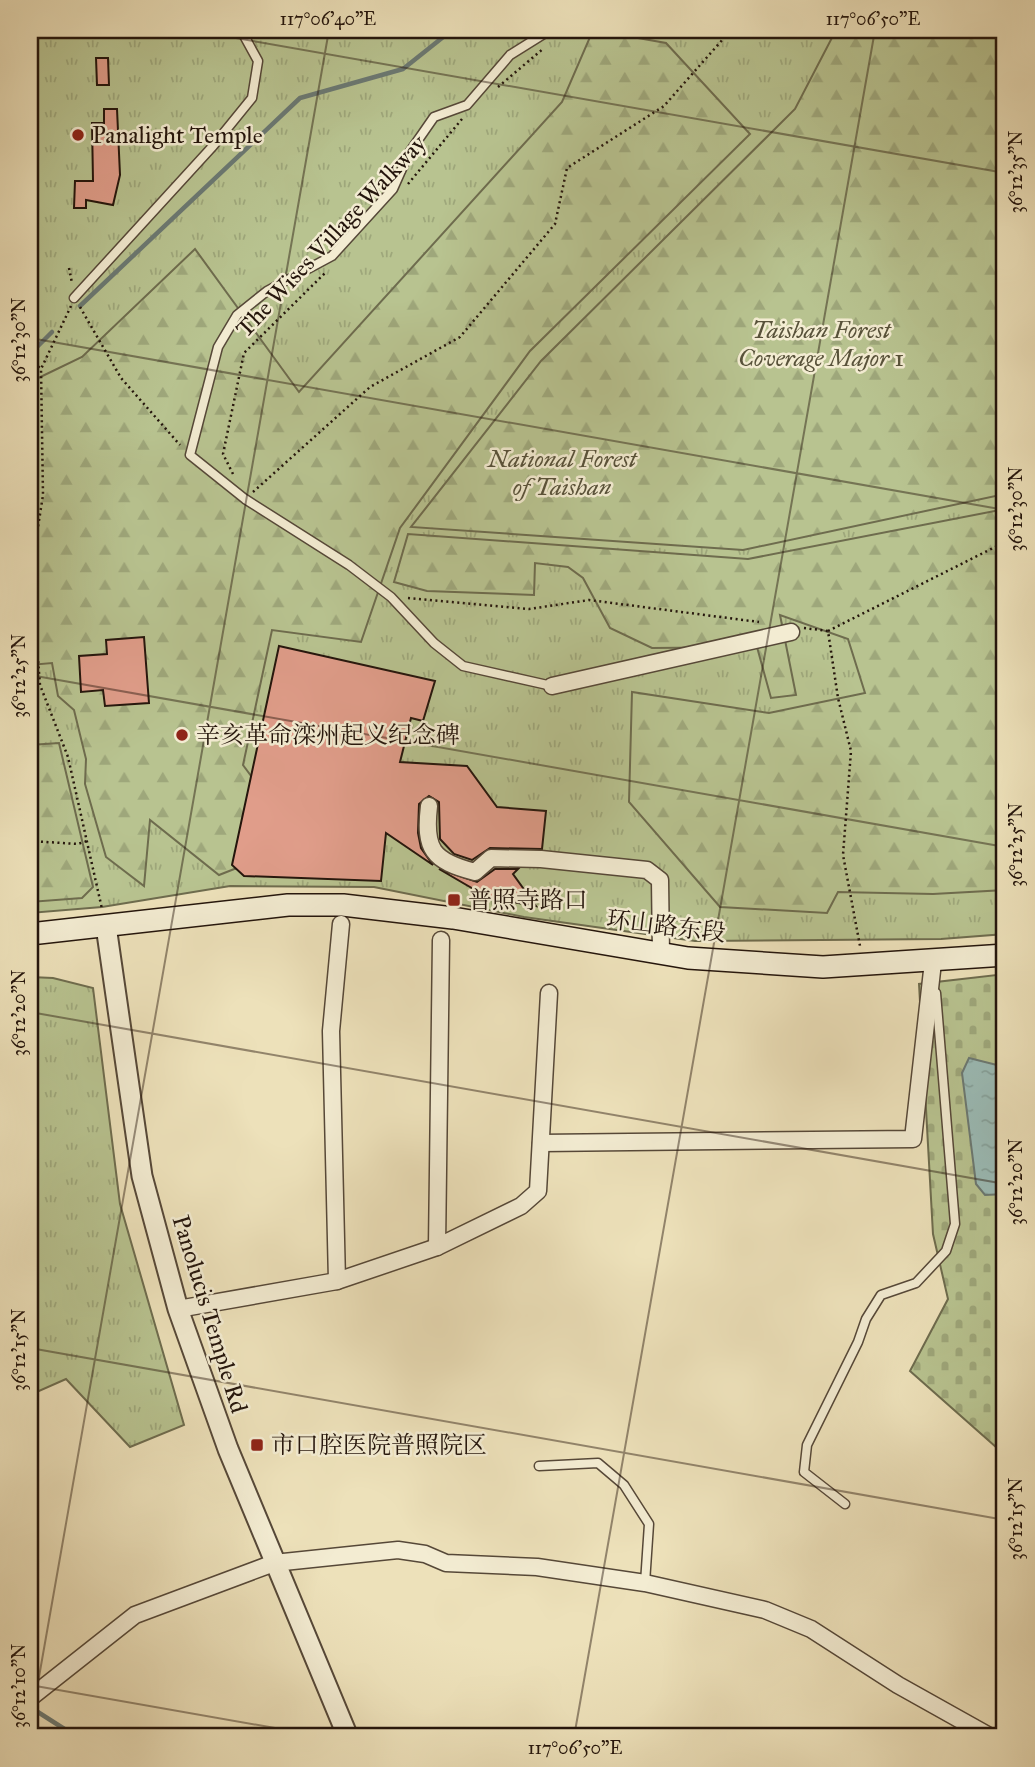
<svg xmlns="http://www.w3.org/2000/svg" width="1035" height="1767" font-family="'IM FELL Great Primer','Noto Serif SC',serif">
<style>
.grass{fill:url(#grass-tufts);stroke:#6e6c4e;stroke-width:2}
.forest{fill:url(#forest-firs);stroke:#6e6c4e;stroke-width:2}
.cemetery{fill:url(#cemetery-stones);stroke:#6e6c4e;stroke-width:2}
.water{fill:url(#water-ripples);stroke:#6b7973;stroke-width:2}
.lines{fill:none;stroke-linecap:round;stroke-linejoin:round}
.stream{stroke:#6b7973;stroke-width:4.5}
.building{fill:#e09d8a;stroke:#24150c;stroke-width:2}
.service-casing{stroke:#564838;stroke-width:11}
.minor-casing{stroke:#564838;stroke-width:19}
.tertiary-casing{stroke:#564838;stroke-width:23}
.secondary-casing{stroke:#24150c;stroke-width:24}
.path{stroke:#24150c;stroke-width:2.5;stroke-dasharray:2 3.5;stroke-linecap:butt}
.service{stroke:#f3ecd2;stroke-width:8}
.minor{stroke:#f3ecd2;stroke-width:16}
.tertiary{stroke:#f3ecd2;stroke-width:19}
.secondary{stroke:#f3ecd2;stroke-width:21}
.ticks{fill:none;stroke:#24150c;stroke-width:2;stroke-opacity:0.45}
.poi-dot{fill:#8f2418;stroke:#f3ecd2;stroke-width:2.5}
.labels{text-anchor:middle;stroke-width:5;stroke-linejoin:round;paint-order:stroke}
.poi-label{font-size:24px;fill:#24150c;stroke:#f3ecd2;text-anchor:start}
.street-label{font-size:24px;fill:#24150c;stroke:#f3ecd2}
.park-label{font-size:24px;font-style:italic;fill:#58523a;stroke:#f3ecd2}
.neatline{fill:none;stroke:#24150c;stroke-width:2.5}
.ticks-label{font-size:18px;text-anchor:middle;fill:#24150c}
</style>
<defs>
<pattern id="grass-tufts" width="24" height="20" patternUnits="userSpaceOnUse" patternTransform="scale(1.75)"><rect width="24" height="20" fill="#b8c390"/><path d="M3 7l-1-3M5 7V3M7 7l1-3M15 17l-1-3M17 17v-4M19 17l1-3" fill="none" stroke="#9ea77b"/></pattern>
<pattern id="forest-firs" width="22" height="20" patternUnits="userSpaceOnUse" patternTransform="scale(1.75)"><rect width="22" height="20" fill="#b8c390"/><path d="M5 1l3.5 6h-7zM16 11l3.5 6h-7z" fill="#9ea77b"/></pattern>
<pattern id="cemetery-stones" width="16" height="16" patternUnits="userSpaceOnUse" patternTransform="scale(1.75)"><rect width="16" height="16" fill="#b8c390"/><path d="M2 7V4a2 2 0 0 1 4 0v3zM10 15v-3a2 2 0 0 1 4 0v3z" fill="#9ea77b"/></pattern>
<pattern id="water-ripples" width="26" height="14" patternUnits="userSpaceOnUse" patternTransform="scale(1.75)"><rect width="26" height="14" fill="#9bbcb7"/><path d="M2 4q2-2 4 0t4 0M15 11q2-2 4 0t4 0" fill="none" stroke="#85a19c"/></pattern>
</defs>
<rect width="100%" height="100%" fill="#ede1ba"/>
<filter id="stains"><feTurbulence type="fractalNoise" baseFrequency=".00286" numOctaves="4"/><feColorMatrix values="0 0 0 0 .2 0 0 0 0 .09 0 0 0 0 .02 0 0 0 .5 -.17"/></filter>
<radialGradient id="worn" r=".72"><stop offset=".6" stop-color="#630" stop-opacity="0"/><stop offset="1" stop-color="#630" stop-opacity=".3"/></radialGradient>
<g class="grass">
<polygon points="30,30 1005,30 1005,934 941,939 695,941 524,917 374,887 230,886 102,907 30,913"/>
<polygon points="30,977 53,978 93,988 120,1204 184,1425 130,1447 66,1379 30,1395"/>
</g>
<g class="forest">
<polygon points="593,30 666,43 750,134 530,351 400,528 361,642 272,630 243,765 257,784 242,866 219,875 150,820 144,886 106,857 85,784 86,759 74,710 58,696 52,663 30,665 30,382 82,357 195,249 299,392 562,102"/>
<polygon points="836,30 1005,30 1005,494 743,550 411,527 541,361 795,109"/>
<polygon points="1005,509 1005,890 933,894 838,892 827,913 720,907 629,802 632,692 769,713 865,693 848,639 780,615 796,695 771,698 757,647 652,648 610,628 583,578 568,567 535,563 534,595 427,591 394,582 408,534 748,559"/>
<polygon points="59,743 93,887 82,898 30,902 30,745"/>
</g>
<polygon class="cemetery" points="1005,974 1005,1455 910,1371 948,1299 933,1234 919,984"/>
<polygon class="water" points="969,1058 1005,1067 1005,1194 985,1195 976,1184 962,1073"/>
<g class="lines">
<g class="stream">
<polyline points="80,306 300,98 403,69 452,30"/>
<polyline points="33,351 52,332"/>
<polyline points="30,1707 77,1737"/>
</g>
</g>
<g class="building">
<polygon points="96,58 108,58 109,85 97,85"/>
<polygon points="104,109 117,109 120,175 113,205 86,200 86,208 74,208 75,181 93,181 92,123 104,123"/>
<polygon points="144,637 149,703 105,706 103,690 81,692 79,656 107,654 106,640"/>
<polygon points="279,646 435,681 423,721 411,718 400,762 467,766 497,807 546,811 542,849 490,848 472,860 454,854 440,839 439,802 429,796 419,804 418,833 421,848 433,865 386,833 381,881 244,876 232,865"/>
<polygon points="439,869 477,882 495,869 518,869 513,874 536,906 489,898"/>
</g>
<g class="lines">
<g class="service-casing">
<g id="service">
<polyline points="550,30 510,55 467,105 434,117 409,153 393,189 332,256 267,291 237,315 218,347 190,455 245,499 349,565 391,597 434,643 463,666 552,686"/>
<polyline points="74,298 213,146 252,98 258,61 241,30"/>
<polyline points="539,1466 598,1463 624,1485 649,1524 645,1583"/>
<polyline points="845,1504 804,1472 807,1445 858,1342 866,1319 881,1295 916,1283 946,1251 955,1224 936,993"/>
</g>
</g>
<g class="minor-casing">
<g id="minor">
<polyline points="552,686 791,632"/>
<path d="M429,806C424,849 432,861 475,872L491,858L541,859L647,870L660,880L661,954"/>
<polyline points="541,1143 913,1139 933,962"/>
<polyline points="437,1247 441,940"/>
<polyline points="337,1281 331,1031 341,924"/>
<polyline points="178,1309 337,1281 437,1247 521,1206 538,1191 549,993"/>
<polyline points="30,1698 135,1615 274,1563 398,1550 425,1554 446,1563 537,1567 645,1583 765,1610 811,1629 898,1685 991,1737"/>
</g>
</g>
<g class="tertiary-casing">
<polyline id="tertiary" points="106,926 142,1176 178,1309 228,1449 348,1737"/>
</g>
<g class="secondary-casing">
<polyline id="secondary" points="30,934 288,905 343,905 453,918 688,958 823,967 1005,955"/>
</g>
<g class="path">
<polyline points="558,38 573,30"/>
<polyline points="498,87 544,48"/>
<polyline points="408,184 462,119"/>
<polyline points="69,268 72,283"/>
<polyline points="71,306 41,369 43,495 31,572 40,685 68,757 102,909"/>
<polyline points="80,307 121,378 180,445"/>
<polyline points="30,359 41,369"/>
<polyline points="233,474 223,454 244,353 325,273"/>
<polyline points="253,492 370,387 460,337 555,224 567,168 664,106 731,30"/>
<polyline points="408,598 529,609 589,600 759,622"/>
<polyline points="804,628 828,631 838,698 851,751 843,855 860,946"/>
<polyline points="828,631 1005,542"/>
<polyline points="30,841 78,844 87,841"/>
</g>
<use href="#service" class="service"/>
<use href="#minor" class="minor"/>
<use href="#tertiary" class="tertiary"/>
<use href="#secondary" class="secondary"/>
</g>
<path class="ticks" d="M190,30L1005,173M30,338L1005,510M30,675L1005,847M30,1012L1005,1184M30,1348L1005,1520M30,1685L326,1737M30,1728L329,30M574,1737L875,30"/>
<g class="poi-dot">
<circle cx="78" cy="135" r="7"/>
<circle cx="182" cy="735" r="7"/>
<rect x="447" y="893" width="14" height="14" rx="3.5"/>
<rect x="250" y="1438" width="14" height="14" rx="3.5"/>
</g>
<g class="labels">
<g class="poi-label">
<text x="92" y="143">Panalight Temple</text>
<text x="196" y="743">辛亥革命滦州起义纪念碑</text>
<text x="468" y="908">普照寺路口</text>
<text x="271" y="1453">市口腔医院普照院区</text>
</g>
<g class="street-label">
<text transform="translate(331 236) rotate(-47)" y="8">The Wises Village Walkway</text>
<text transform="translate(666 926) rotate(7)" y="8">环山路东段</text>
<text transform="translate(210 1314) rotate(73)" y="8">Panolucis Temple Rd</text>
</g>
<g class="park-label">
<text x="821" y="338">Taishan Forest<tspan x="821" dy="28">Coverage Major 1</tspan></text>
<text x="562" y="467">National Forest<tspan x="562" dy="28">of Taishan</tspan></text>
</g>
</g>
<rect width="1035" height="1767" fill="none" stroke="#ede1ba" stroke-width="77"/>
<rect x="38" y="38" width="958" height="1690" class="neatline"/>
<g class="ticks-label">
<text x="328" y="25">117°06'40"E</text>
<text x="873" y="25">117°06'50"E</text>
<text transform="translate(1016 172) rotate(-90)" y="6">36°12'35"N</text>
<text transform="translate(19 340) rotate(-90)" y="6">36°12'30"N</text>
<text transform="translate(1016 509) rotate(-90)" y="6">36°12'30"N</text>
<text transform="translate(19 676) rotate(-90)" y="6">36°12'25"N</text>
<text transform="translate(1016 845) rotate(-90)" y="6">36°12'25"N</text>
<text transform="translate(19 1013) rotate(-90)" y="6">36°12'20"N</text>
<text transform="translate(1016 1182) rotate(-90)" y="6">36°12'20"N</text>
<text transform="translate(19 1350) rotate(-90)" y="6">36°12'15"N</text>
<text transform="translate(1016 1519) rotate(-90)" y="6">36°12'15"N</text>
<text transform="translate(19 1686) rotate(-90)" y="6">36°12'10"N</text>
<text x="575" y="1754">117°06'50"E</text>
</g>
<rect width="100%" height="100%" filter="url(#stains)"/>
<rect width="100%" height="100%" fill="url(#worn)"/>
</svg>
